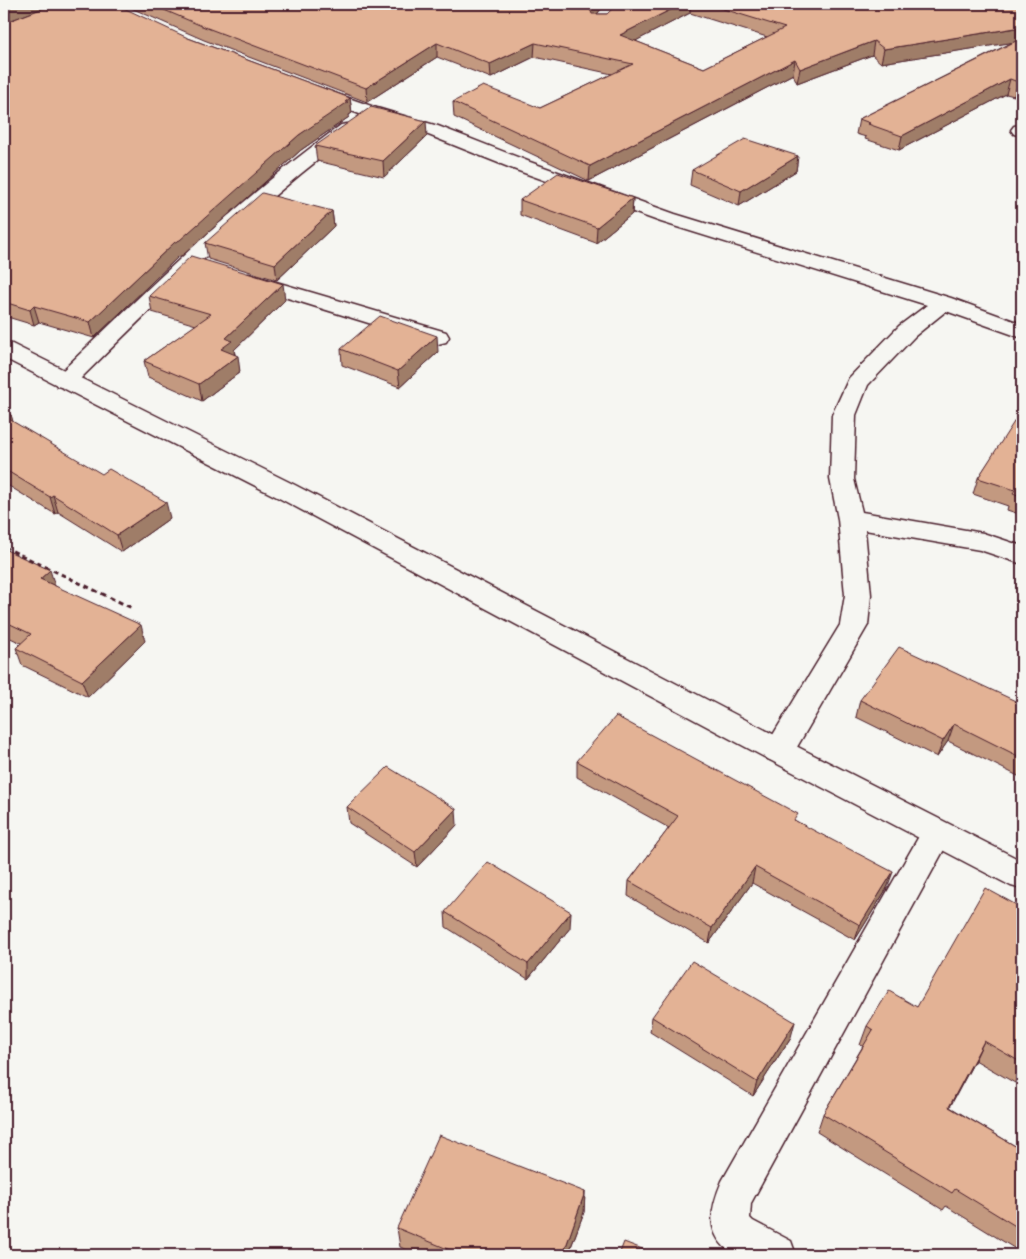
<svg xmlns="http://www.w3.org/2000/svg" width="1026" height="1259" font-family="Delius,sans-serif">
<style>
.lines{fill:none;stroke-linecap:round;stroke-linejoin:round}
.minor-casing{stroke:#4a1f2b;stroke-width:3}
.major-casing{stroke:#4a1f2b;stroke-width:3}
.path{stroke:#4a1f2b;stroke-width:3;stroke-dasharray:5 4;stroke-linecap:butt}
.minor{fill:#f6f6f2;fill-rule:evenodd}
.major{fill:#f6f6f2;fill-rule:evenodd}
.wall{fill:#c39980;stroke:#4a1f2b;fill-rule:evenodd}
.shaded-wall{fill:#9f7d68;stroke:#4a1f2b}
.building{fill:#e3b295;stroke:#4a1f2b}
</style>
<rect width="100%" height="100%" fill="#f6f6f2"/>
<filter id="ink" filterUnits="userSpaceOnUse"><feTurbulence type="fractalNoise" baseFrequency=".02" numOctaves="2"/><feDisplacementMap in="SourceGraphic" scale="10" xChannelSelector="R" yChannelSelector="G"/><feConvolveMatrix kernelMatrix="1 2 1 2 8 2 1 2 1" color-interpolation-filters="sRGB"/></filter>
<g filter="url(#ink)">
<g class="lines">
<g class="minor-casing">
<g id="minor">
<polygon points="317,87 377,108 438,126 530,162 675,214 951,298 1022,324 1022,338 946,311 915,336 868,385 856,415 854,479 862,512 983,533 1022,546 1022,564 980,550 865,530 871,595 868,625 790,759 779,763 768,759 764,751 768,743 840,625 845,595 838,519 830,479 832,415 849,378 899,326 927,305 661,222 516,170 426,134 365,116 311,96 308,92 311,88"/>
<path d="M347,124L353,125L356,129L353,133C252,208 163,297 73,386L65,388L57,386L54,381L57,376C148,288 238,200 341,125Z"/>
<polygon points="1020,125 1022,125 1022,136 1014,134 1011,130 1014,126"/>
<polygon points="249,274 446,332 449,337 446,342 438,344 430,342 242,284 239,280 242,276"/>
<path d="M937,820L948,824L953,833L751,1203L750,1218L753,1221L791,1241L796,1255H735C704,1236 710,1209 722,1181L926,824Z"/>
</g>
</g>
<g class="major-casing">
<polygon id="major" points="4,342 12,344 295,485 790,743 1022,861 1022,889 1011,886 768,759 277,497 4,358"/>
</g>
<polyline class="path" points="4,547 132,608"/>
<use href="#minor" class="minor"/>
<use href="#major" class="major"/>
</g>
<g class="wall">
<polygon points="4,4 188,38 350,98 352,113 349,115 349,117 301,150 183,255 178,257 94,338 39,322 34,325 4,316"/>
<path d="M122,4H613L601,9L597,14H607L618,4H1022V91L1014,96L1006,94L899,150L865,139L866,137L856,134L859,119L1013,42L881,63L872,55L797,83L793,74L589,181L454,117L453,102L540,108L612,74L534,57L491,78L437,57L367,102L204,40ZM690,13L767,37L704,68L635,41Z"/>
<polygon points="427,136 384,177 317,161 315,146"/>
<polygon points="798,156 796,171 739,206 690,185 692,170"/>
<polygon points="633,198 632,214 596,243 520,215 520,200"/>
<polygon points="332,211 334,226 277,280 208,259 205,243"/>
<polygon points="149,296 285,300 234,350 240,372 202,401 148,377 144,361 196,325 152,312"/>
<polygon points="1022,296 1022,315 1016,313 1021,297"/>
<polygon points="341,349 438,352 400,387 342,365"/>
<polygon points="4,411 11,415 13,422 170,518 122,552 58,512 55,514 4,483"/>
<polygon points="1022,412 1022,515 1007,510 1008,506 973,494 978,478"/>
<polygon points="4,549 55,586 145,641 88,697 22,665 16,648 21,643 4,635"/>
<polygon points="860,700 1022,704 1022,778 948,741 937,757 856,717"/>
<polygon points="577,761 796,821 887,888 855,940 752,883 709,943 628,896 629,881 669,828 577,777"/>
<polygon points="347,807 457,825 417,867 349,823"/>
<polygon points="1022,908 1022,1070 1015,1083 975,1060 950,1107 1022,1150 1022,1253 946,1206 943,1210 817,1132 823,1114 863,1046 860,1045 867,1026 917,1007"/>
<polygon points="445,912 570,928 528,979 446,927"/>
<polygon points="652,1017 791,1037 753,1096 650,1032"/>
<polygon points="585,1192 584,1212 568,1255 419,1255 400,1247 397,1228"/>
</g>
<g class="shaded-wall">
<polygon points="15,4 54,4 4,23 4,8"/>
<polygon points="595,4 613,4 601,9 590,23 590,9"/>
<polygon points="682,4 691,4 690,13 620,49 620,35"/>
<polygon points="1022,27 1022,41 881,63 884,49"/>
<polygon points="874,41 872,55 797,83 800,69"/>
<polygon points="437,43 437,57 367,102 366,88"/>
<polygon points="535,43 534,57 491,78 490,64"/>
<polygon points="795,60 793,74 589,181 590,166"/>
<polygon points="1010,79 1006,94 899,150 902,136"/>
<polygon points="1022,79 1022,91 1014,96 1018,82"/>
<polygon points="350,98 352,113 349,115 349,117 301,150 183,255 178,257 94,338 90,322 175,242 299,135"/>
<polygon points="426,121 427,136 384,177 383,161"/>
<polygon points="798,156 796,171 739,206 741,191"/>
<polygon points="633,198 632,214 596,243 597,227"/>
<polygon points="332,211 334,226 277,280 275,264"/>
<polygon points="283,284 285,300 234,350 235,357 221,349 226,338"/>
<polygon points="34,306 39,322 34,325 30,310"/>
<polygon points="437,336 438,352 400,387 398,371"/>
<polygon points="238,356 240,372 202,401 199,384"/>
<polygon points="11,415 16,432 7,418"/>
<polygon points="53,495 58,512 55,514 50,497"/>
<polygon points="166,502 170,518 122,552 117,535"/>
<polygon points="50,570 55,586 40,579"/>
<polygon points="141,625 145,641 88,697 82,681"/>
<polygon points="954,724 948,741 937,757 943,741"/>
<polygon points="456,809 457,825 417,867 415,852"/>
<polygon points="755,867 752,883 709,943 712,928"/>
<polygon points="893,872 887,888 855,940 860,925"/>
<polygon points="571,912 570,928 528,979 528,964"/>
<polygon points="795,1022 791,1037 753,1096 757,1082"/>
<polygon points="984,1041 975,1060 940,1124 949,1107"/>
<polygon points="585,1192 584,1212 568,1255 563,1255"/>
</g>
<g class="building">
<polygon points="4,4 15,4 4,8"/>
<polygon points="54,4 115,4 188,38 350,98 345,102 348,102 299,135 180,240 175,242 90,322 34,306 30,310 4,302 4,294 9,291 4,289 4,23"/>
<polygon points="150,4 595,4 590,9 592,14 607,14 616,5 618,4 682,4 620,35 704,68 785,28 707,4 1022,4 1022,27 884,49 874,41 800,69 795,60 590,166 453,102 483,86 540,108 633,64 535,43 490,64 437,43 366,88 202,26"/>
<polygon points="1022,38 1022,79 1018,82 1010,79 902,136 868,124 870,123 859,119"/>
<polygon points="371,107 426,121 383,161 315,146"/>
<polygon points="745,139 798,156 741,191 692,170"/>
<polygon points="558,173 633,198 597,227 520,200"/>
<polygon points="262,193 332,211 275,264 205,243"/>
<polygon points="191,256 283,284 226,338 232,341 221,349 238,356 199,384 144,361 211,314 149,296"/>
<polygon points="380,316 437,336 398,371 341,349"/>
<polygon points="4,411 11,415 7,418 102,474 109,469 166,502 117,535 53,495 50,497 4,469"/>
<polygon points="1021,411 1022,412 1022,497 1013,493 1015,490 978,478"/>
<polygon points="4,549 50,570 40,579 141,625 82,681 16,648 31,634 4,621"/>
<polygon points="899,647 1022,704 1022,758 954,724 943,741 860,700"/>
<polygon points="616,716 798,814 794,820 893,872 860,925 755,867 712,928 629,881 678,816 577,761"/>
<polygon points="388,767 456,809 415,852 347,807"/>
<polygon points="488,862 571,912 528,964 445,912"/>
<polygon points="985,888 1022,908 1022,1063 984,1041 949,1107 1022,1150 1022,1230 955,1189 952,1193 823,1114 873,1030 867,1026 889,991 917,1007"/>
<polygon points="692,961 795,1022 757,1082 652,1017"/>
<polygon points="439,1135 585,1192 563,1255 462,1255 397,1228"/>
<polygon points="624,1242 658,1255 619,1255"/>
</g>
</g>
<rect width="1026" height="1259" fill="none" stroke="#f6f6f2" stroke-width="20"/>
<rect x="10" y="10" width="1006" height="1239" fill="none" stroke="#4a1f2b" stroke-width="2" filter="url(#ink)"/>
</svg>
